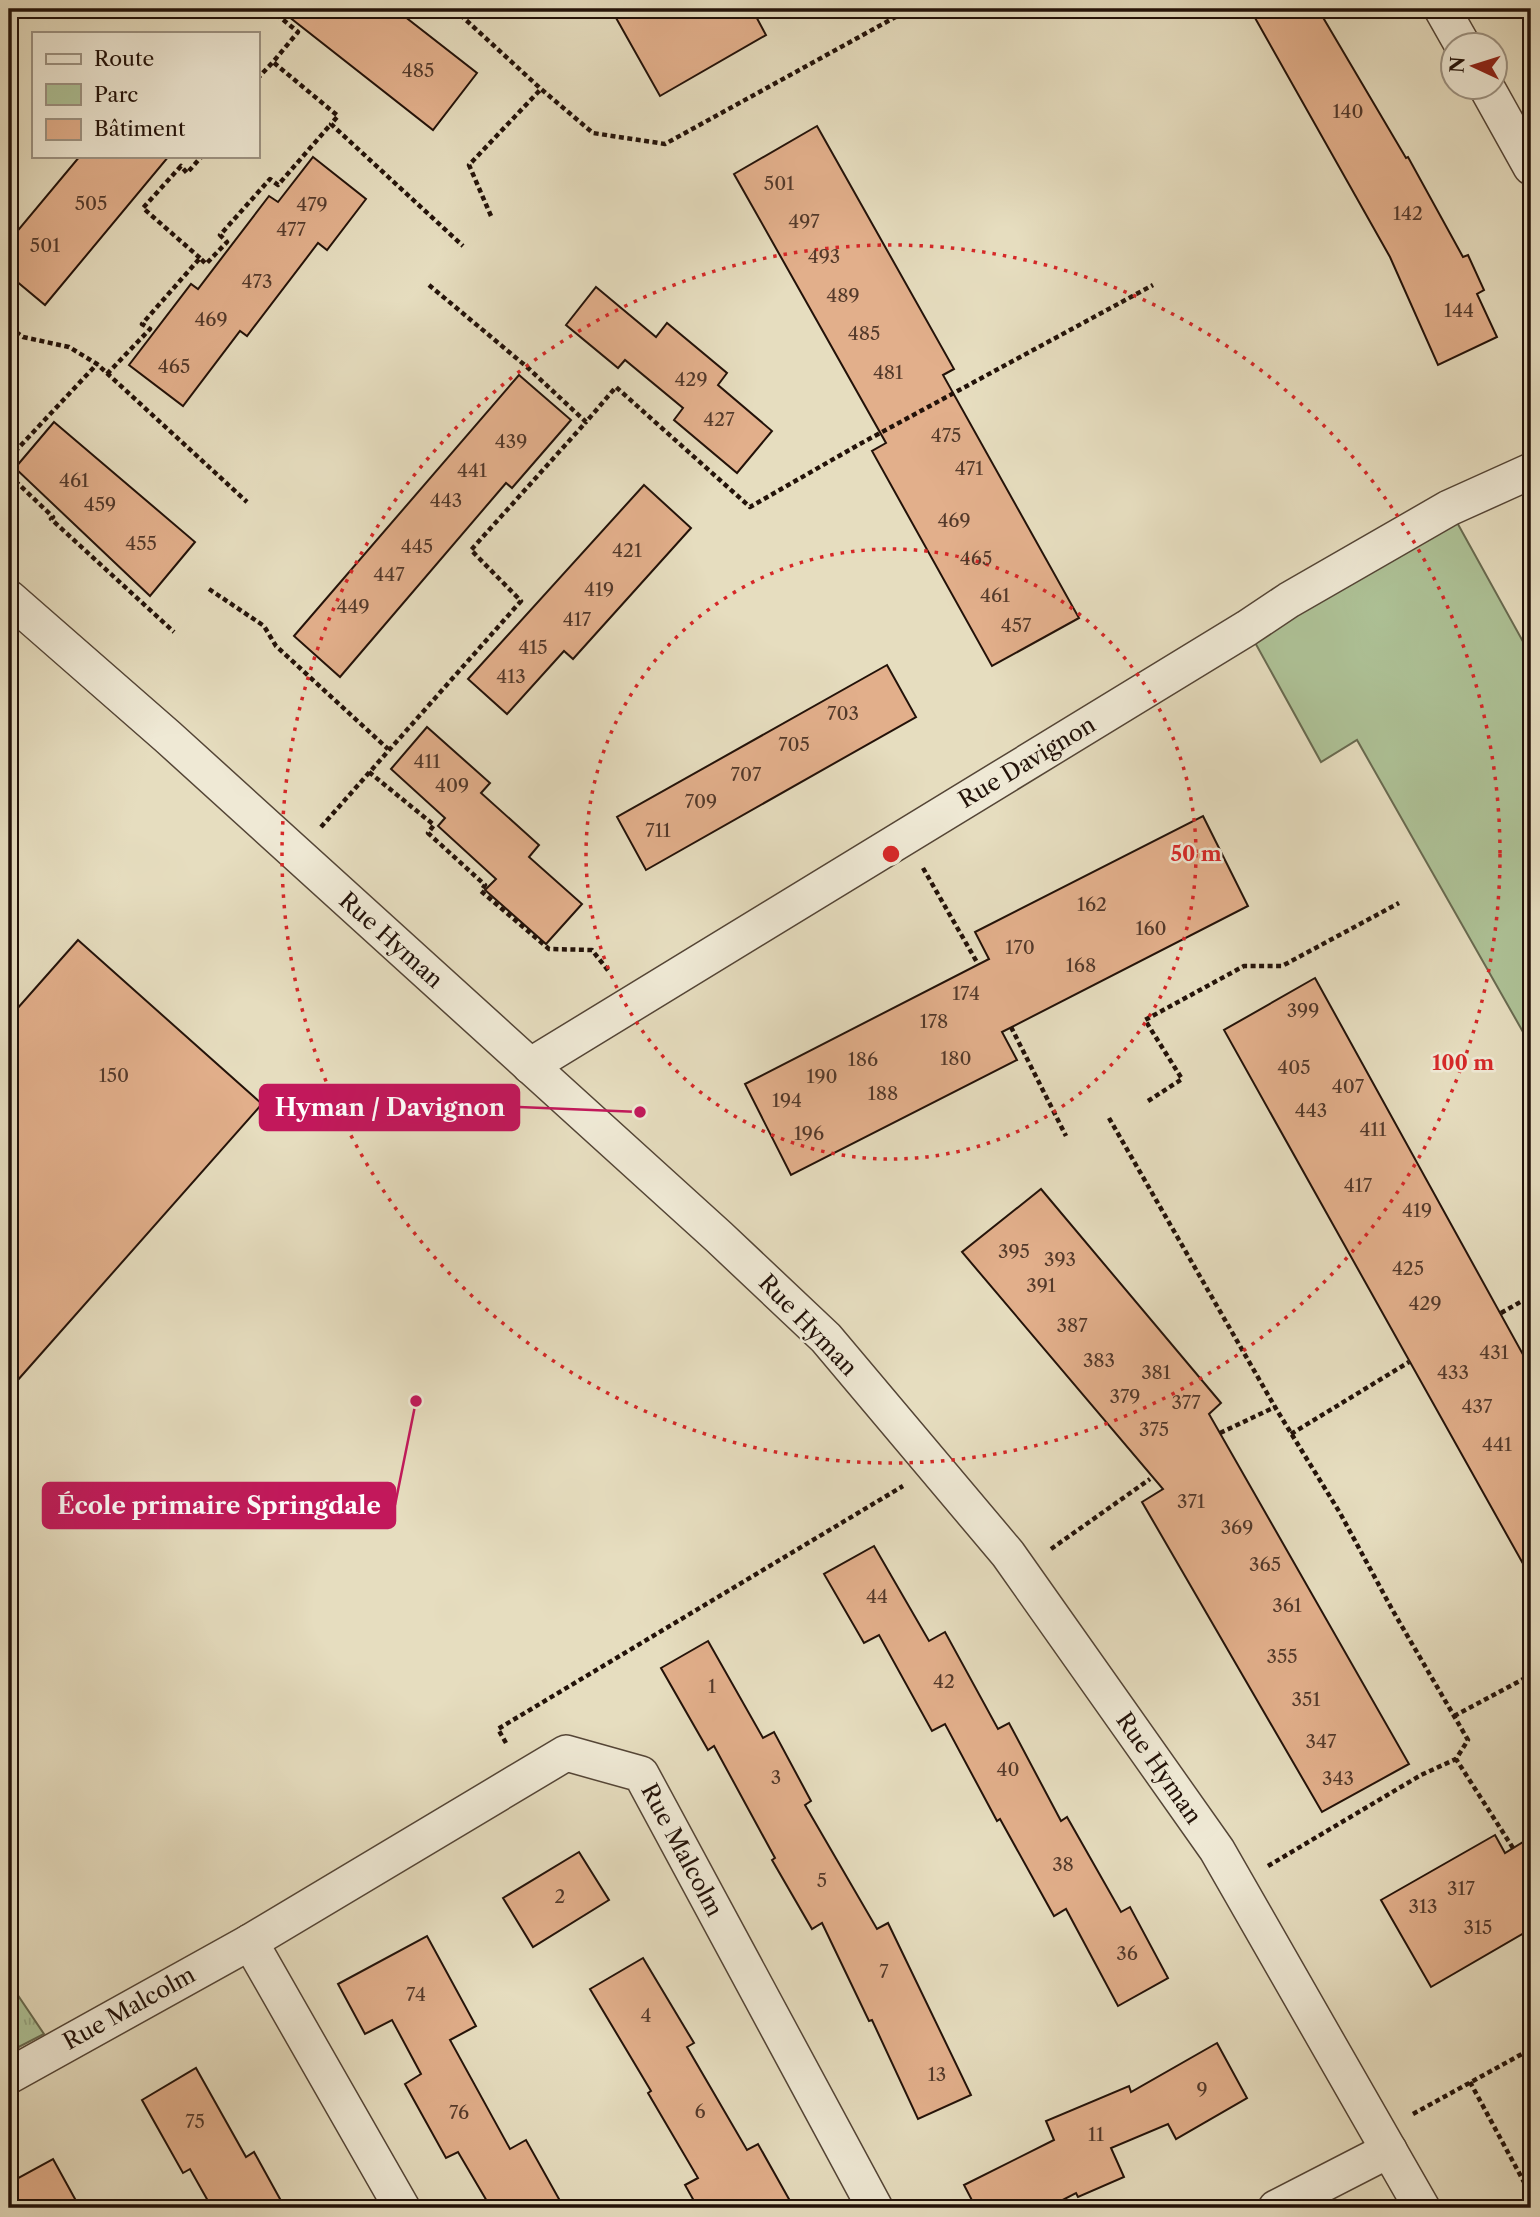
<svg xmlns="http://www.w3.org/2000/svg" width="1540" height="2217" font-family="'Libre Caslon Text',serif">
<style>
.green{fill:#aec297;stroke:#686a50;stroke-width:2}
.park{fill:url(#park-tufts);stroke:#686a50;stroke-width:2}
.building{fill:#e2af8b;stroke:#231209;stroke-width:2}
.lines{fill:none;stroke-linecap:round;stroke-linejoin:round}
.street-casing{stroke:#544536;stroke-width:38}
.path{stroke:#231209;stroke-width:4.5;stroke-dasharray:5 3.5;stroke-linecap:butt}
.street{stroke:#efe9d5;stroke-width:35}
.ring{fill:none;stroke:#d62828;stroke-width:3.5;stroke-dasharray:3.5 7}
.labels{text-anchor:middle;stroke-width:5;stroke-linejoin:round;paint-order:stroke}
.number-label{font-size:19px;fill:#53392a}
.street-label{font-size:23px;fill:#231209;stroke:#efe9d5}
.centre{fill:#d62828;stroke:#efe9d5;stroke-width:3.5}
.ring-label{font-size:21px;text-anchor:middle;font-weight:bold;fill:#d62828;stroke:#efe9d5;stroke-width:5;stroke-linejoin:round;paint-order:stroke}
.leader{fill:none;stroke:#c2185b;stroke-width:2.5}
.callout-dot{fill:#c2185b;stroke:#efe9d5;stroke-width:2.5}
.callout{fill:#c2185b;stroke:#c2185b;stroke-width:2.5}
.callout-label{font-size:24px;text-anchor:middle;font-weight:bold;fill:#fff}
</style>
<defs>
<pattern id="park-tufts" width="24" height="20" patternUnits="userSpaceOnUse" patternTransform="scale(1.75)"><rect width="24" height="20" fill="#aec297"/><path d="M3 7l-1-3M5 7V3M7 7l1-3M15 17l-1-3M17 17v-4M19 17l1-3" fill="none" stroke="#95a681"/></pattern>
</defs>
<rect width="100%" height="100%" fill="#e6ddbf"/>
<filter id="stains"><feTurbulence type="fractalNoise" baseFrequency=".00286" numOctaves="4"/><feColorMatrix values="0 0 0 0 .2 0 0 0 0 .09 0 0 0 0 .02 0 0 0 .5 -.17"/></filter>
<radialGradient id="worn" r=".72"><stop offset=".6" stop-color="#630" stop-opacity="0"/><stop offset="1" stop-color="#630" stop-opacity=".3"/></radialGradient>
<polygon class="green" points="1449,508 1531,656 1531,1046 1357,740 1321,762 1247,628"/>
<polygon class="park" points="9,1982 44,2034 9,2052"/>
<g class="building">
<polygon points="279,9 395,9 477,73 433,130"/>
<polygon points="611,9 752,9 766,35 660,96"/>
<polygon points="1250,9 1318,9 1406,158 1408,157 1463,257 1468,255 1484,290 1477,294 1497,337 1438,365 1390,257"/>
<polygon points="817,126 954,369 943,375 1079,618 992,666 872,451 886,443 734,174"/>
<polygon points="80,156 169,156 45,305 9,275 9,241"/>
<polygon points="313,157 366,199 327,250 318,243 247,336 240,331 183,406 129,365 191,284 198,289 269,196 278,202"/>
<polygon points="596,287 656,337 667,323 727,373 718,385 772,431 737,473 674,420 683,408 625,360 618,368 566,325"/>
<polygon points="519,375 571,420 512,488 506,483 340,677 294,636"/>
<polygon points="54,422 195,542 150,596 15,468"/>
<polygon points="644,485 691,528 573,659 564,651 507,714 468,679"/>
<polygon points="887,665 916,717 646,870 617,817"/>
<polygon points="427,727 490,783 481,793 539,845 529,857 582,904 546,944 485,890 496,879 438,826 445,818 391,769"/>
<polygon points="1203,816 1248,906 1002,1032 1017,1060 791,1175 745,1084 989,959 975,932"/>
<polygon points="78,940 262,1104 9,1390 9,1018"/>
<polygon points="1315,978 1531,1369 1531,1578 1224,1030"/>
<polygon points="1041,1189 1221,1403 1209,1414 1409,1764 1322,1812 1142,1502 1163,1489 962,1252"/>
<polygon points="874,1546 929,1641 945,1632 998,1729 1009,1723 1061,1821 1067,1817 1121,1912 1130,1907 1168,1978 1118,2006 1066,1909 1054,1916 1000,1819 997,1821 945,1724 932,1731 879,1635 864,1643 824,1574"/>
<polygon points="708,1641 763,1738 774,1732 811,1801 805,1805 877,1929 888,1923 971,2095 918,2119 872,2020 869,2021 822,1923 812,1929 772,1860 775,1858 714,1746 708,1750 661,1668"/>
<polygon points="1495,1835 1505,1853 1531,1837 1531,1929 1431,1987 1381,1900"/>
<polygon points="579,1852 609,1900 533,1947 503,1898"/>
<polygon points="427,1936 476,2026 450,2040 510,2149 526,2140 564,2208 491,2208 458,2152 446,2158 405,2084 421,2074 392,2020 365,2034 338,1984"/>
<polygon points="643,1958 694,2043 687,2047 747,2150 758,2144 794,2208 698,2208 685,2185 698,2178 648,2093 651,2091 590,1989"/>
<polygon points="1217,2043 1247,2098 1176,2139 1168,2124 1111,2148 1124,2177 1078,2197 1076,2193 1047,2208 976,2208 964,2185 1054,2140 1046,2121 1129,2086 1131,2092"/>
<polygon points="196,2068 246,2157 254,2152 285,2208 212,2208 190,2169 183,2173 142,2100"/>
<polygon points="53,2159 80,2208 9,2208 9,2183"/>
</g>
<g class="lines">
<g class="street-casing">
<g id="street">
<polyline points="1442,9 1463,46"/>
<polyline points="1487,88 1531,167"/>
<polyline points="9,598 168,737 719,1237 826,1338 1008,1554 1217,1850 1422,2208"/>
<polyline points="530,1066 1247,628 1289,600 1449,508 1531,471"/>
<polyline points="250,1942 402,2208"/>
<polyline points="9,2076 250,1942 566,1753 641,1774 875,2208"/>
<polyline points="1276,2208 1389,2150"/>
</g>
</g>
<g class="path">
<polyline points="270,9 298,32 273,62 338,116 331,124 463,246"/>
<polyline points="454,9 541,89 593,133 665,144 910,9"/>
<polyline points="257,79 273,62"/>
<polyline points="491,216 469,165 541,89"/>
<polyline points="200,258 143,208 181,166 187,173 202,156"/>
<polyline points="429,285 527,367 586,422 616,387 750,507 858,445 1153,285"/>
<polyline points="9,327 23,337 69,347 97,364 247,502"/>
<polyline points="107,374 150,329 142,324 200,258 206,264 227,242 220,235 270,179 278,185 331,124"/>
<polyline points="9,458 97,364"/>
<polyline points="9,475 53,517 51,519 174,632"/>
<polyline points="209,589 264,626 276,646 388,749"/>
<polyline points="369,772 434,825 428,833 485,885 481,891 549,949 592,950 610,973"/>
<polyline points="321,827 521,601 471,550 586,422"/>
<polyline points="923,868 978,964"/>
<polyline points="1011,1027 1066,1136"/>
<polyline points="1148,1101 1182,1079 1145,1020 1244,966 1282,966 1399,903"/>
<polyline points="1109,1118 1275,1407 1340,1513 1393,1611 1468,1740 1456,1759 1513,1848"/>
<polyline points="1501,1313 1531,1296"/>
<polyline points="1220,1433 1275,1407"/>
<polyline points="1291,1434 1409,1362"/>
<polyline points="1051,1549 1150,1479"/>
<polyline points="1454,1716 1531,1675"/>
<polyline points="506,1743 498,1729 903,1486"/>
<polyline points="1268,1866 1421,1775 1456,1759"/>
<polyline points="1470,2082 1531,2195"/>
<polyline points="1413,2114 1531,2049"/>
</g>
<use href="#street" class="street"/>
</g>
<g class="ring">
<circle cx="891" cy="854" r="305"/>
<circle cx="891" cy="854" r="609"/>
</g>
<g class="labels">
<g class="number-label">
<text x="418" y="77">485</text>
<text x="1348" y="118">140</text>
<text x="779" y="190">501</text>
<text x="91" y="210">505</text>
<text x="312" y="211">479</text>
<text x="1408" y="220">142</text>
<text x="804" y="228">497</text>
<text x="291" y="236">477</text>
<text x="45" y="252">501</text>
<text x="824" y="263">493</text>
<text x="257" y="288">473</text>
<text x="843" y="302">489</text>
<text x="1459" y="317">144</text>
<text x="211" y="326">469</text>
<text x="864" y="340">485</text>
<text x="174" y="373">465</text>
<text x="888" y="379">481</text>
<text x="691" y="386">429</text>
<text x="719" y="426">427</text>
<text x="946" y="442">475</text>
<text x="511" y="448">439</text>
<text x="969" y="475">471</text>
<text x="472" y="477">441</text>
<text x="74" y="487">461</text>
<text x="446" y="507">443</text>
<text x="100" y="511">459</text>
<text x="954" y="527">469</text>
<text x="141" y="550">455</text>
<text x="417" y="553">445</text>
<text x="627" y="557">421</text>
<text x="976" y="565">465</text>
<text x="389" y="581">447</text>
<text x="599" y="596">419</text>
<text x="995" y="602">461</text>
<text x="353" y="613">449</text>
<text x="577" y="626">417</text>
<text x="1016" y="632">457</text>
<text x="533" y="654">415</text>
<text x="511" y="683">413</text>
<text x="843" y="720">703</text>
<text x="794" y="751">705</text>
<text x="427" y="768">411</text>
<text x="746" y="781">707</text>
<text x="452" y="792">409</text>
<text x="701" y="808">709</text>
<text x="658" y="837">711</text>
<text x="1092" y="911">162</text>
<text x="1151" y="935">160</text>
<text x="1020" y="954">170</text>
<text x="1081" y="972">168</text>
<text x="966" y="1000">174</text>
<text x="1303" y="1017">399</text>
<text x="934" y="1028">178</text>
<text x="956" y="1065">180</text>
<text x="863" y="1066">186</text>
<text x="1294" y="1074">405</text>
<text x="114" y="1082">150</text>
<text x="822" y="1083">190</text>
<text x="1348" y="1093">407</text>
<text x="883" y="1100">188</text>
<text x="787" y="1107">194</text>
<text x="1311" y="1117">443</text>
<text x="1373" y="1136">411</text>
<text x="809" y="1140">196</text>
<text x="1358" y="1192">417</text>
<text x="1417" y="1217">419</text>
<text x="1014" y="1258">395</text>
<text x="1060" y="1266">393</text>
<text x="1408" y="1275">425</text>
<text x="1041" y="1292">391</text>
<text x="1425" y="1310">429</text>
<text x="1072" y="1332">387</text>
<text x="1494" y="1359">431</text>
<text x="1099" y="1367">383</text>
<text x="1156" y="1379">381</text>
<text x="1453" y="1379">433</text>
<text x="1125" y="1403">379</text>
<text x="1186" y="1409">377</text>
<text x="1477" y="1413">437</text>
<text x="1154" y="1436">375</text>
<text x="1497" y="1451">441</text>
<text x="1191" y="1508">371</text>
<text x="1237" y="1534">369</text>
<text x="1265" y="1571">365</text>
<text x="877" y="1603">44</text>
<text x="1287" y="1612">361</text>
<text x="1282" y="1663">355</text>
<text x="944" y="1688">42</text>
<text x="712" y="1693">1</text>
<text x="1306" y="1706">351</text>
<text x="1321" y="1748">347</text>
<text x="1008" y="1776">40</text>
<text x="776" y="1784">3</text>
<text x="1338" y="1785">343</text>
<text x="1063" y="1871">38</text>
<text x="822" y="1887">5</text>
<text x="1461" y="1895">317</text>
<text x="560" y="1903">2</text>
<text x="1423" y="1913">313</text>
<text x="1478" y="1934">315</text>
<text x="1127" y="1960">36</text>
<text x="884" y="1978">7</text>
<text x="416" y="2001">74</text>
<text x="646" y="2022">4</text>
<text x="937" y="2081">13</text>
<text x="1202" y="2096">9</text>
<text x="700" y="2118">6</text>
<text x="459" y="2119">76</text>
<text x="195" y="2128">75</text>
<text x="1096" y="2141">11</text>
</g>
<g class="street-label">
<text transform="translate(1027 762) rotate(-31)" y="8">Rue Davignon</text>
<text transform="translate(391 940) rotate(42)" y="8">Rue Hyman</text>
<text transform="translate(808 1325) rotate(46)" y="8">Rue Hyman</text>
<text transform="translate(1159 1768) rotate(55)" y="8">Rue Hyman</text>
<text transform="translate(682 1850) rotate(62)" y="8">Rue Malcolm</text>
<text transform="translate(129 2008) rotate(-29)" y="8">Rue Malcolm</text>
</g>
</g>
<circle cx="891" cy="854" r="10" class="centre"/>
<g class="ring-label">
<text x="1196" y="861">50 m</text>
<text x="1463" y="1070">100 m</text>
</g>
<path class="leader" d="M640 1112L519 1107M416 1401L395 1505"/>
<g class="callout-dot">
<circle cx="640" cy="1112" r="7"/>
<circle cx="416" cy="1401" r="7"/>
</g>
<g class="callout">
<rect x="260" y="1085" width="259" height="45" rx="7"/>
<rect x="43" y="1483" width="352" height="45" rx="7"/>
</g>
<g class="callout-label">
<text x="390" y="1116">Hyman / Davignon</text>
<text x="219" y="1514">École primaire Springdale</text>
</g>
<rect width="1540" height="2217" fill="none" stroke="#e6ddbf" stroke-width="35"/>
<rect x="10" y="10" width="1519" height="2196" fill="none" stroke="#231209" stroke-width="3.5"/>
<rect x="18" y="18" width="1505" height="2182" fill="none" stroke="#231209" stroke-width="2"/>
<rect x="32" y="32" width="228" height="126" fill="#efe9d5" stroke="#9d9383" stroke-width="2"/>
<rect x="46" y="54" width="35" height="10" fill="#efe9d5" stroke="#9d9383" stroke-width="2"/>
<text x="94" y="66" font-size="21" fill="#231209">Route</text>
<rect x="46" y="84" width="35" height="21" fill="#aec297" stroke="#9d9383" stroke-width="2"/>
<text x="94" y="102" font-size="21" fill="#231209">Parc</text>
<rect x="46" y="119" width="35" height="21" fill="#e2af8b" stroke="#9d9383" stroke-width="2"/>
<text x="94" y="136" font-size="21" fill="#231209">Bâtiment</text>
<g transform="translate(1474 66) rotate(274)"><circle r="33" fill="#efe9d5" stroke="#9d9383" stroke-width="2"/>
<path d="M0-5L12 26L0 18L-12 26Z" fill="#8f2418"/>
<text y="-10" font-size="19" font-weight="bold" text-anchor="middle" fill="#231209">N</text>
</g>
<rect width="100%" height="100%" filter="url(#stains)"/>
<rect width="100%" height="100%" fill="url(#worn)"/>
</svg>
